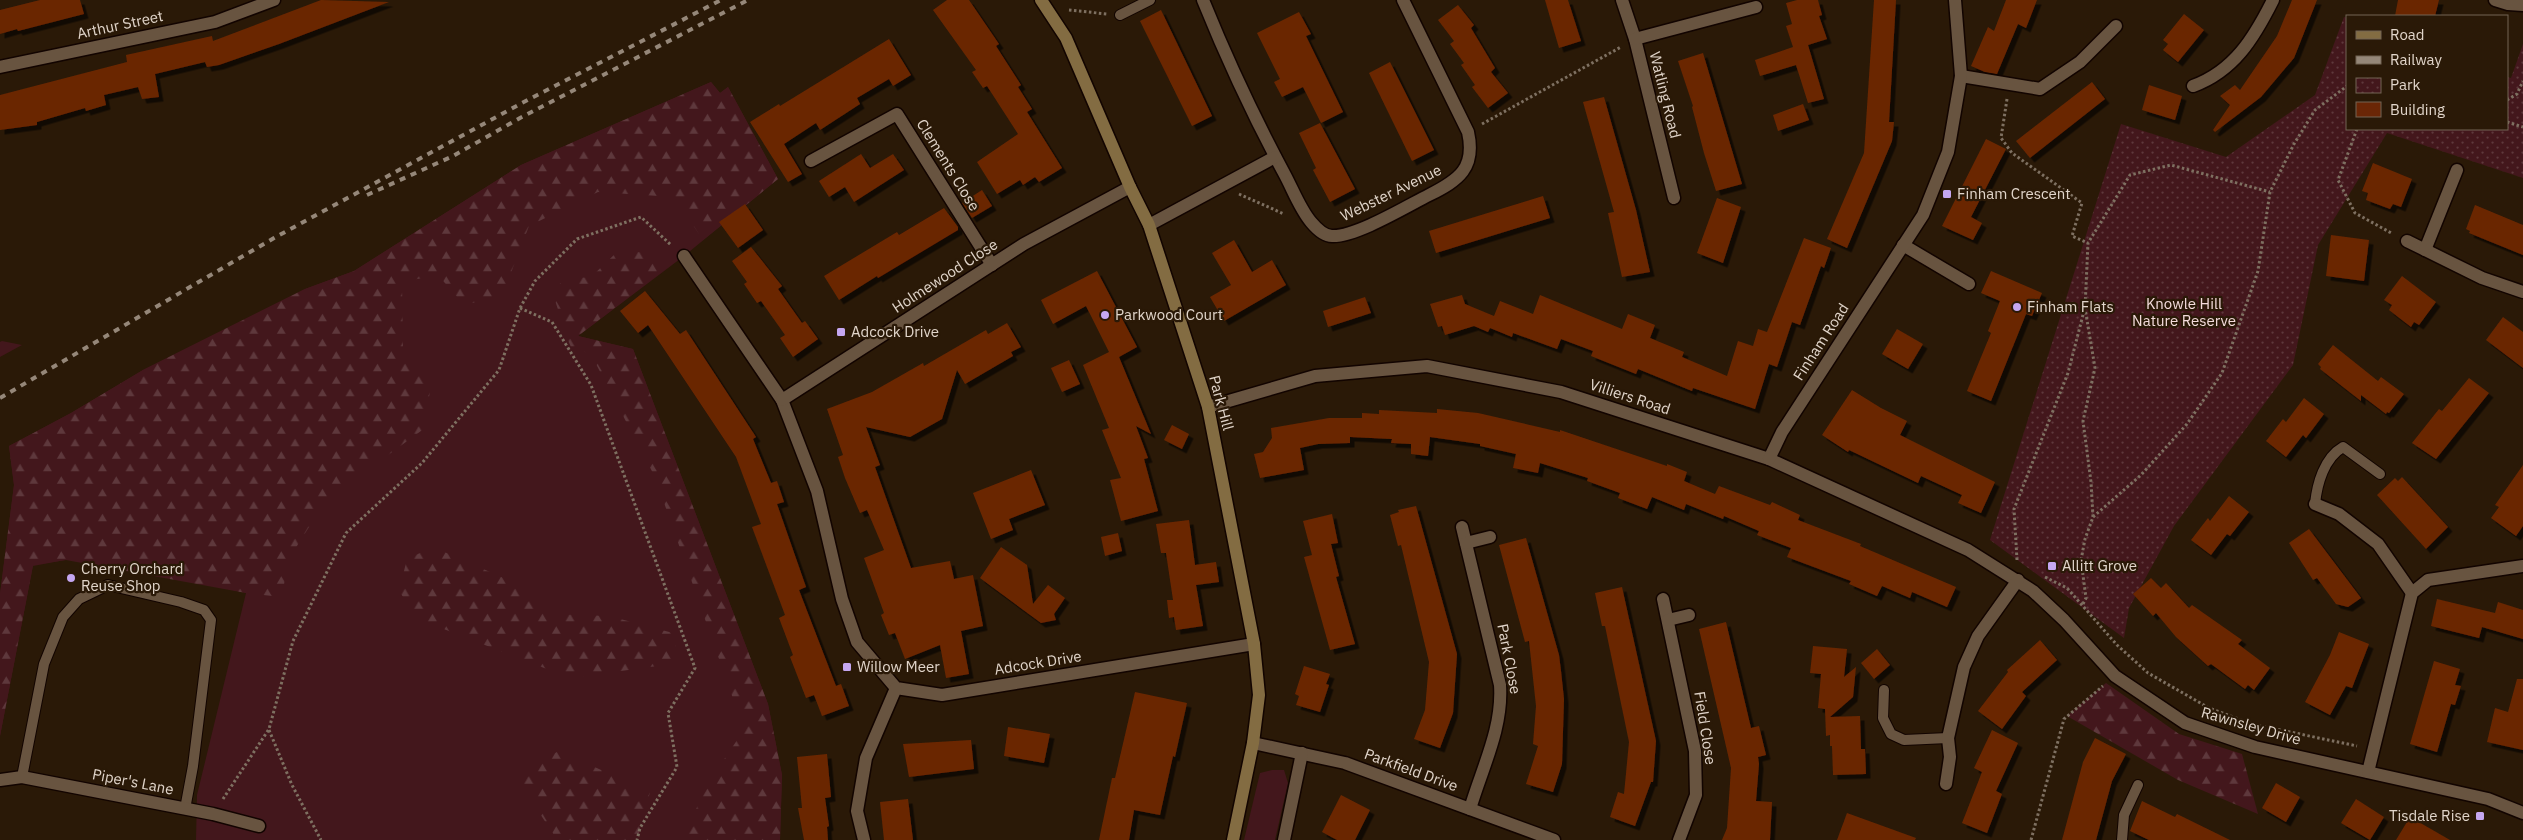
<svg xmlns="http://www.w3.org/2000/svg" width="2523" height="840" font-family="'IBM Plex Sans',sans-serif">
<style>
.green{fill:#43171c}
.forest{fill:url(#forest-firs)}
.park{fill:url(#park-dots)}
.building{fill:#6a2606;filter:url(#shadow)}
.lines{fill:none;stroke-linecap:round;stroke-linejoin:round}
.lane-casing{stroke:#120400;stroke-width:12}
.street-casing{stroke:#120400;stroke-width:15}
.secondary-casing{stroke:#120400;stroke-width:15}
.path{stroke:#7e7061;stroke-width:3;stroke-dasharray:2.5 2.5;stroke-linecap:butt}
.lane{stroke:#685440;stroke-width:10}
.street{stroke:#685440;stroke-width:12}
.secondary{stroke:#836c42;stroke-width:12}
.rail{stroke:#958779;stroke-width:4;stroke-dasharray:6 6;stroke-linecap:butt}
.poi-dot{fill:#c5a7f1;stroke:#2a1907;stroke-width:2}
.labels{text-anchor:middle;stroke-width:4.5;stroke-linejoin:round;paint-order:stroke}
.street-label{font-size:15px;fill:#e1d5ca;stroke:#2a1907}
.poi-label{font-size:15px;fill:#e1d5ca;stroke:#2a1907;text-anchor:start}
.park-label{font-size:15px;fill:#f3dbdb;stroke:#2a1907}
</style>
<defs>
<pattern id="forest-firs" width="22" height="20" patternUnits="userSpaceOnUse" patternTransform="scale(1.25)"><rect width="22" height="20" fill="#43171c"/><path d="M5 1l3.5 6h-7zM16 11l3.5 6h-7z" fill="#5e383c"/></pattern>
<pattern id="park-dots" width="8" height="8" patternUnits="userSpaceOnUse" patternTransform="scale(1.25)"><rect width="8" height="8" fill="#43171c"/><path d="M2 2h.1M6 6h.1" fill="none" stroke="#5e383c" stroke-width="1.8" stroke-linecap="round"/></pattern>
<filter id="shadow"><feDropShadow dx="4.5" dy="4.5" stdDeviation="0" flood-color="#0009"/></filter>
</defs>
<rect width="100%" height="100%" fill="#2a1907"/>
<g class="green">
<polygon points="711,82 720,93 728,87 778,179 684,256 578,336 633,349 768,704 782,775 780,840 196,840 197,795 246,593 81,557 33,566 0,736 0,594 14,485 9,446 71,413 143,370 305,289 354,271 521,165"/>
<polygon points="0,342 2,341 22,345 0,357"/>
<polygon points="1272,770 1284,770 1288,783 1275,840 1244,840 1260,773"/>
</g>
<g class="forest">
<polygon points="711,82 720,93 728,87 778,179 703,240 674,197 598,192 529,226 502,296 464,305 438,275 402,282 403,354 430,390 425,428 369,469 318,513 288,560 282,597 246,593 66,560 33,565 0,736 0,594 14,485 9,446 71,413 143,370 305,289 354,271 521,165"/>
<path d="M651,251L664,270L578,336L633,349L768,704L782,775L780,840H682L708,783L744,730L655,477L595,362L582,349L571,347C562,329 560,311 552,293L564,279L591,277L615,254Z"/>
<polygon points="433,547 522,586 549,614 609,616 673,633 679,663 570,678 418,619 399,591 407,559"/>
<polygon points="2106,683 2179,734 2242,754 2258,814 2178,780 2067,716"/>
<polygon points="559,751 650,792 637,840 552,840 554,835 523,788 527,766"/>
</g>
<polygon class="park" points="2344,17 2347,18 2347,129 2507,129 2507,77 2511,78 2523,44 2523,178 2387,133 2318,245 2293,365 2174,526 2129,608 2124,638 1990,540 2121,124 2226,157 2315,95"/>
<g class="building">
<polygon points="40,0 80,0 84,14 18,31 17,29 0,34 0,10"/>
<polygon points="321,0 389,2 279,44 219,65 207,67 205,62 155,74 159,97 142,99 138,87 104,95 106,105 86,111 85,108 37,122 37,125 0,130 0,95 127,62 126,55 212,36 213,41"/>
<polygon points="947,0 969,0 999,44 996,46 1021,85 1018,87 1032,109 1027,112 1062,168 1039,182 1035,177 1023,185 1020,180 997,194 977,162 1018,134 987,86 983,88 972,72 976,70 933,10"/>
<polygon points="1545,0 1568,0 1581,41 1559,48"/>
<polygon points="1797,0 1818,0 1822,15 1819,16 1827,39 1808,45 1824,99 1808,103 1796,65 1760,76 1755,60 1793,47 1786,26 1792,24 1786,3"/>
<polygon points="1874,0 1896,0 1889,122 1894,122 1892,141 1847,248 1827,239 1864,153"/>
<polygon points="2006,0 2037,0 2026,28 2018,24 1997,74 1985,72 1971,66 1988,27 1994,31"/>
<polygon points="2292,0 2317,0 2294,58 2261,97 2215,132 2213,130 2230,105 2220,96 2235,85 2240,90 2277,36"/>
<polygon points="2398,0 2439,0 2435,16 2395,16"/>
<polygon points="1458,5 1474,25 1471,28 1495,68 1491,72 1508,93 1488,108 1472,87 1475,85 1461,65 1464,63 1450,44 1454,41 1438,20"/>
<polygon points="1161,10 1212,116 1192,126 1140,21"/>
<polygon points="1299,12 1311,34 1306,36 1343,112 1321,123 1303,87 1282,97 1274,82 1280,79 1257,33"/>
<polygon points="2184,14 2204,30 2178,62 2163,50 2168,44 2163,40"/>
<polygon points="889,39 911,75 893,86 889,79 857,98 860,104 820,130 816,123 784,144 802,174 788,182 750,122 779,104 780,106"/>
<polygon points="1703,53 1742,184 1716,191 1704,153 1692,107 1693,106 1678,61"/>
<polygon points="1390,62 1434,150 1412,161 1369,73"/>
<polygon points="2092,82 2105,99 2030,158 2016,141"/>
<polygon points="2149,85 2182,96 2175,120 2142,110"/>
<polygon points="1604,97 1636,210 1650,272 1622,277 1608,213 1614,212 1583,102"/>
<polygon points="1803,104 1809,120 1778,131 1773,115"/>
<polygon points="1320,123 1355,189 1330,202 1313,170 1316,168 1299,133"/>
<polygon points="1986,139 2006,149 1971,217 1982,223 1973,240 1942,226"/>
<polygon points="861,154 870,168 893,154 904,170 854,202 845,187 829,197 819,181"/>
<polygon points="2373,163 2412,179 2401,207 2393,204 2390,209 2366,200 2368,193 2362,191"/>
<polygon points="982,190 992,206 972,218 962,203"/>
<polygon points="1543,196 1550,218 1436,253 1429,231"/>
<polygon points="1717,198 1741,207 1723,263 1697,253"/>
<polygon points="745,204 763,230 738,248 719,222"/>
<polygon points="2475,205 2523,225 2523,255 2469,233 2470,231 2466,229"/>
<polygon points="944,208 958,227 958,230 878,278 877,276 839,300 824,276 897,232 899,235"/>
<polygon points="2331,235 2369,240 2364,281 2326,276"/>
<polygon points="1804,238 1831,248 1824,268 1821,266 1800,325 1792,322 1777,367 1769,364 1755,409 1693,388 1692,391 1638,369 1636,374 1591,356 1593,351 1561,339 1557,349 1513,333 1512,337 1490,328 1488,332 1474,326 1445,335 1442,326 1438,327 1430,304 1462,295 1465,304 1494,316 1500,301 1533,314 1540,295 1622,329 1628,314 1655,325 1650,338 1684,352 1682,357 1727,376 1738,341 1753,346 1758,329 1767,332"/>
<polygon points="1234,240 1252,272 1272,260 1286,285 1224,321 1210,297 1231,285 1212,253"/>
<polygon points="751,247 782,286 778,289 802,323 805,321 818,339 793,357 780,338 785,335 761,301 757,303 744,284 747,282 732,261"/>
<polygon points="1097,271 1137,347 1119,357 1151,434 1136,426 1148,458 1144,459 1158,511 1121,521 1110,480 1121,478 1102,430 1109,428 1083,365 1109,352 1086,306 1053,324 1041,300"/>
<polygon points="1991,271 2042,293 2032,316 2026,314 1991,401 1967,391 1991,333 1988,331 2000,301 1981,293"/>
<polygon points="2402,276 2436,302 2419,325 2414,322 2411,327 2389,310 2392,305 2384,300"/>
<polygon points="645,291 680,334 686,330 756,437 753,439 771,483 777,481 784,502 777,504 806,587 799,590 836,686 841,684 849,706 822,716 814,695 806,698 790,657 793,655 779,618 785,615 752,527 761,524 736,457 648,325 638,333 620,311"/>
<polygon points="1365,297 1371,313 1328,327 1323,311"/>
<polygon points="2503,317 2523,332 2523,368 2486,340"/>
<polygon points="1007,323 1021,347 1011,352 1013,356 965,384 957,370 942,419 910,437 866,427 880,465 875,467 911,568 950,561 954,579 973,575 983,626 961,631 969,674 946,678 940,645 905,659 895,633 889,635 881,615 884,613 864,558 884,550 867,510 860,513 845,478 838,457 843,455 827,409 872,392 923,363 924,366 986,330 988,334"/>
<polygon points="1897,329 1923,344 1908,369 1882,354"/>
<polygon points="2333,345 2378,381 2381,377 2404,394 2389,413 2387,412 2386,414 2361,395 2361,401 2320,369 2321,367 2318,364"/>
<polygon points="1069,360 1080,384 1062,392 1051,368"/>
<polygon points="2469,378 2489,393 2436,459 2412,443 2439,409 2442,411"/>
<polygon points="1852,390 1881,408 1907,421 1900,435 1995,482 1981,513 1958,503 1962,495 1921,476 1918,483 1849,450 1848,452 1822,435"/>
<polygon points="2304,398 2324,414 2306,438 2303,435 2286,457 2266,441 2283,419 2286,422"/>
<polygon points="1437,409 1478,413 1560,432 1560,430 1667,466 1667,464 1687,472 1684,481 1715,494 1719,486 1770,505 1772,502 1800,515 1798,520 1861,544 1860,546 1956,587 1947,607 1912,592 1910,598 1882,586 1877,596 1849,584 1851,581 1787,557 1791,548 1757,535 1759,531 1724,516 1723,519 1686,504 1684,510 1652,497 1647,509 1618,498 1620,493 1587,481 1588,478 1540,463 1538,473 1513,468 1516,454 1480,446 1480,444 1430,437 1428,456 1411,454 1411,444 1391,443 1392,439 1350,437 1350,443 1318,444 1300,448 1304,470 1260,478 1254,454 1263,452 1272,438 1271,428 1329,418 1362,418 1362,413 1379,414 1379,410 1437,413"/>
<polygon points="1172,425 1189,434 1182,449 1164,440"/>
<polygon points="2523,465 2523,526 2516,536 2491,518 2499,507 2495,505"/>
<polygon points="1031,470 1045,505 1009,519 1013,530 991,539 973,493"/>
<polygon points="2402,477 2448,527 2426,549 2377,495 2395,478 2398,481"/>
<polygon points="2229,496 2249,512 2230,536 2227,534 2211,555 2191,540 2208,518 2210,521"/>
<polygon points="1416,506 1457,654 1453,713 1440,748 1414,739 1425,710 1429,662 1401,545 1398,546 1390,515 1399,512 1398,510"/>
<polygon points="1332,514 1338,543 1331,544 1339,576 1336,577 1355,644 1330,650 1304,557 1312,555 1303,521"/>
<polygon points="1189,520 1195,565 1216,562 1219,582 1196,585 1203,626 1176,630 1174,617 1169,618 1167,600 1173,600 1166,553 1161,553 1156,524"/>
<polygon points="2309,529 2361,598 2348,607 2336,604 2317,578 2313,580 2289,543"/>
<polygon points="1118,533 1122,551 1105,556 1101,537"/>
<polygon points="1526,538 1559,655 1561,671 1564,699 1562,764 1553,792 1526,784 1538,746 1533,744 1536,706 1529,641 1525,642 1499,545"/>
<polygon points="1001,547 1027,565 1033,604 1048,585 1065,598 1054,614 1056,620 1041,623 980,578"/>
<polygon points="2151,578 2161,588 2166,583 2189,608 2192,605 2242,640 2238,644 2270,668 2254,690 2248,685 2245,689 2211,664 2208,666 2176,637 2156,613 2153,616 2133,594"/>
<polygon points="1622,587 1656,741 1653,782 1651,782 1635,826 1610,817 1618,792 1624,794 1629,742 1605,626 1602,626 1595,593"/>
<polygon points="2437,599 2495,613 2498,602 2523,610 2523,639 2482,627 2479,638 2431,626"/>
<polygon points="1726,622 1751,728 1759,726 1766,755 1758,757 1759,764 1756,801 1772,802 1770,840 1722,840 1727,828 1731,768 1699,629"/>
<polygon points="2339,632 2369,644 2352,688 2346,686 2330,715 2305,702 2330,655"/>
<polygon points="2040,640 2057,660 2022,692 2026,696 2002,729 1978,711 2008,672 2007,670"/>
<polygon points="1813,646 1847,649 1844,677 1856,667 1853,697 1830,717 1860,716 1861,749 1865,749 1866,774 1833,775 1832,746 1830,746 1830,735 1826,736 1825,709 1818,708 1821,674 1810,673"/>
<polygon points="1877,649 1890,665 1874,679 1861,663"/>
<polygon points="2434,661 2460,669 2455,685 2461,686 2455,705 2451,704 2437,752 2410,744"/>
<polygon points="1304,666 1330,674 1326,684 1329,685 1320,712 1296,705 1299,696 1295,694"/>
<polygon points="2517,679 2523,679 2523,750 2487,742 2495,708 2508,712"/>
<polygon points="1135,692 1187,703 1175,757 1173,756 1160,815 1134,810 1129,840 1099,840 1112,778 1115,778"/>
<polygon points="1008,727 1050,734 1044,763 1004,756"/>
<polygon points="1992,730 2018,743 1996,791 2002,794 1987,833 1962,823 1982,772 1974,768"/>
<polygon points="2095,738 2126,754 2112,781 2096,840 2062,840 2083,762"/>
<polygon points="971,740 974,769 909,777 903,744"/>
<polygon points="827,754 831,797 825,798 829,826 827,827 828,840 804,840 798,808 802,808 797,757"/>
<polygon points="2276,783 2300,797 2286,822 2262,808"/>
<polygon points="1341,795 1370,810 1355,840 1337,840 1322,832"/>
<polygon points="908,799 913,840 884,840 880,802"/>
<polygon points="2356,799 2384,817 2370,840 2341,823"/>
<polygon points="2142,801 2175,817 2177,814 2230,840 2149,840 2130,831"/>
<polygon points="1847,813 1916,838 1915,840 1837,840"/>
<polygon points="2410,817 2450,840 2396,840"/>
</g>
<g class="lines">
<g class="lane-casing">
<g id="lane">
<polyline points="1120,15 1150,0"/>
<path d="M2315,504C2317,484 2324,458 2343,447L2380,474"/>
<polyline points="1884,690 1883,718 1891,734 1904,740 1948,738"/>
<polyline points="22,777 44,664 63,617 79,599 108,585 181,602 204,610 211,620 193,766 185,809"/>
<polyline points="2122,840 2124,815 2138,785"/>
</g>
</g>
<g class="street-casing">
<g id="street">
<path d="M1203,0C1226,57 1256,121 1285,175C1293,190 1300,209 1311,222C1316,228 1324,236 1332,236C1356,237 1407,206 1429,195C1459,180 1476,168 1468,132L1403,0"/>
<polyline points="1622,0 1635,39 1674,198"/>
<polyline points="2495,0 2508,4 2523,5"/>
<polyline points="1635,39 1756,7"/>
<polyline points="0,67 215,22 274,0"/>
<polyline points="1961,76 2040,89 2080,62 2116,26"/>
<path d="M2193,86C2234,71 2254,38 2273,0"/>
<polyline points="811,161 897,114 992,265"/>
<polyline points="1149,225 1275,157"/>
<polyline points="2407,241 2482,278 2523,292"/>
<polyline points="1903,245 1969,284"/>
<polyline points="2425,250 2457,170"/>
<polyline points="684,256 782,400 817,491 842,599 857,642 896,688 942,695 1254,644"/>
<polyline points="782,400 1024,244 1130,187"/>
<polyline points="1208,407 1315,376 1427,366 1561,392 1769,459 1968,550 2033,591 2064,620 2115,676 2185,723 2255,747 2488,799 2523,813"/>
<polyline points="1769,459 1782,432 1923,215 1948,152 1961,76 1955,0"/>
<polyline points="2315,504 2339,514 2378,544 2412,593"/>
<path d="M1462,527L1500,685C1503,728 1482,768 1470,809"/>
<polyline points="1466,543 1490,537"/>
<polyline points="1663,599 1695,751 1696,795 1679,840"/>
<polyline points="1668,620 1689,615"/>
<polyline points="1253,743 1345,763 1554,840"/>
<polyline points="2368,772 2412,593 2428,580 2523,566"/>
<polyline points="0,780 22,777 213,814 259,826"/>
<polyline points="1946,784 1950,757 1948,738 1964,667 1978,636 2018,580"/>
<polyline points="864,840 857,811 866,758 896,688"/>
<polyline points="1284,840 1302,753"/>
</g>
</g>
<g class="secondary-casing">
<polyline id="secondary" points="1041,0 1066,38 1130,187 1149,225 1208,407 1254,644 1259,695 1253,743 1233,840"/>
</g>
<g class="path">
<polyline points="1069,10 1107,14"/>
<polyline points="2007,99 2001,138 2012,153 2082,203 2072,236 2088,243"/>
<polyline points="2507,100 2517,94 2523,81"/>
<polyline points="2507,122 2523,127"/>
<polyline points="1482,124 1621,47"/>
<polyline points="2357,129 2338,180 2355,213 2393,234"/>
<polyline points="1239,194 1284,214"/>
<polyline points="520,308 552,322 591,385 695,668 668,713 677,767 640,828 637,840"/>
<polyline points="2093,517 2141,475 2187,424 2222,373 2258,271 2270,192 2294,144 2315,110 2347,86"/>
<polyline points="2017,560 2014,509 2068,373 2084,311"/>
<polyline points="2045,577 2067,588 2117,645 2148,673 2209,708 2252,724 2357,746"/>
<polyline points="2083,604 2086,598 2081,560 2085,539 2093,517 2091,482 2083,421 2095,368 2085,308 2088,243 2130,175 2171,165 2270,192"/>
<polyline points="269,730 292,785 321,840"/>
<polyline points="223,799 269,729 293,641 346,533 422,463 499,370 520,308 535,281 577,239 641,217 671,245"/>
<polyline points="2031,840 2064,719 2103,686"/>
</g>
<use href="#lane" class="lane"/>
<use href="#street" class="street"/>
<use href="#secondary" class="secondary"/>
<g class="rail">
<polyline points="367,195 453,156 520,118 748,0"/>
<polyline points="0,398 274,238 522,103 721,0"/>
</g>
</g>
<g class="poi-dot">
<rect x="1942" y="189" width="10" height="10" rx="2.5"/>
<circle cx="2017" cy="307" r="5"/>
<circle cx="1105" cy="315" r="5"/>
<rect x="836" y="327" width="10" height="10" rx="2.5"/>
<rect x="2047" y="561" width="10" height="10" rx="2.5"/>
<circle cx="71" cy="578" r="5"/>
<rect x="842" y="662" width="10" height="10" rx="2.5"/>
<rect x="2475" y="811" width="10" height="10" rx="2.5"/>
</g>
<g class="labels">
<g class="street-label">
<text transform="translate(120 25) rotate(-12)" y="5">Arthur Street</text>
<text transform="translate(1665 95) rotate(76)" y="5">Watling Road</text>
<text transform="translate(948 165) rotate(58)" y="5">Clements Close</text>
<text transform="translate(1391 193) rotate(-26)" y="5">Webster Avenue</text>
<text transform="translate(945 276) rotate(-33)" y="5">Holmewood Close</text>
<text transform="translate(1821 342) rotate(-57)" y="5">Finham Road</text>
<text transform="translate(1630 397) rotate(18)" y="5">Villiers Road</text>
<text transform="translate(1221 403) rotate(75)" y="5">Park Hill</text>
<text transform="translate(1509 659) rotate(79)" y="5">Park Close</text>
<text transform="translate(1038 663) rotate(-9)" y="5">Adcock Drive</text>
<text transform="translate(2251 726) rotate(16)" y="5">Rawnsley Drive</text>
<text transform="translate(1705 728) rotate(81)" y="5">Field Close</text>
<text transform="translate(1411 770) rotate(20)" y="5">Parkfield Drive</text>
<text transform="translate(133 782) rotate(11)" y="5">Piper's Lane</text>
</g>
<g class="poi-label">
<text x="1957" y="199">Finham Crescent</text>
<text x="2027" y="312">Finham Flats</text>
<text x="1115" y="320">Parkwood Court</text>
<text x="851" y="337">Adcock Drive</text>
<text x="2062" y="571">Allitt Grove</text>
<text x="81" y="574">Cherry Orchard<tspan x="81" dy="17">Reuse Shop</tspan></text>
<text x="857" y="672">Willow Meer</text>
<text x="2470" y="821" text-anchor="end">Tisdale Rise</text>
</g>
<g class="park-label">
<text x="2184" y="309">Knowle Hill<tspan x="2184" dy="17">Nature Reserve</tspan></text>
</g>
</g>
<rect x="2346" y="15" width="162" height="115" fill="#2a1907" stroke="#736455"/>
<rect x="2356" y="31" width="25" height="8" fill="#836c42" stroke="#736455"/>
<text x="2390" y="40" font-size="15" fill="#e1d5ca">Road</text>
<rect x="2356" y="56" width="25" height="8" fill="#958779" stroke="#736455"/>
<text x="2390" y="65" font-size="15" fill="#e1d5ca">Railway</text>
<rect x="2356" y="78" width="25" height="15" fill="url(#park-dots)" stroke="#736455"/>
<text x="2390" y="90" font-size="15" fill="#e1d5ca">Park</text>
<rect x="2356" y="102" width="25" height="15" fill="#6a2606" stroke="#736455"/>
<text x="2390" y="115" font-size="15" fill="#e1d5ca">Building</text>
</svg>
